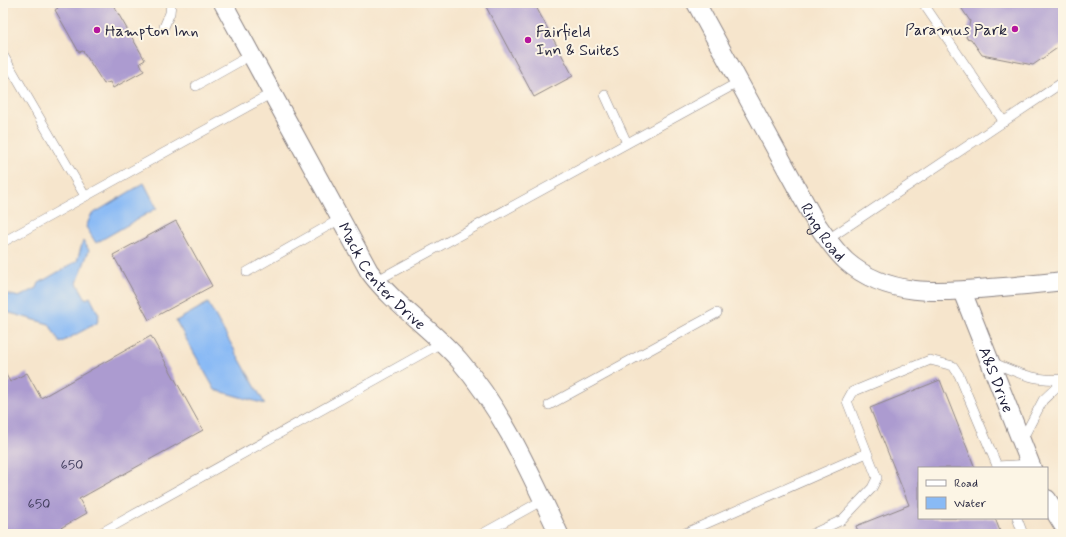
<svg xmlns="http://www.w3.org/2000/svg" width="1066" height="537" font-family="Mynerve,sans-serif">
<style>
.water{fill:#89baf5;stroke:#566e98}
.building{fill:#ac9bd0}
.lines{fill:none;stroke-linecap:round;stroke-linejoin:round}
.service-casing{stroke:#8c8484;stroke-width:10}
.minor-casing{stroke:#8c8484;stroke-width:20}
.service{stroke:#fff;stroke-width:9}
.minor{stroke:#fff;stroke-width:18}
.poi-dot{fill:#b5179e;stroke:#fcf5e5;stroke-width:1.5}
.labels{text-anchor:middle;stroke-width:4;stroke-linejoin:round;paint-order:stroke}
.number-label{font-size:14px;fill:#444060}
.poi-label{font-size:16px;fill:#22223b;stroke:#fcf5e5;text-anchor:start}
.street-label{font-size:16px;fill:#22223b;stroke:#fcf5e5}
</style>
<rect width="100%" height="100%" fill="#fcf5e5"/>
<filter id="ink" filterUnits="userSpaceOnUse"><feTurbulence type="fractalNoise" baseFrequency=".025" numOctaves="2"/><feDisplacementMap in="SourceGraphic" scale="8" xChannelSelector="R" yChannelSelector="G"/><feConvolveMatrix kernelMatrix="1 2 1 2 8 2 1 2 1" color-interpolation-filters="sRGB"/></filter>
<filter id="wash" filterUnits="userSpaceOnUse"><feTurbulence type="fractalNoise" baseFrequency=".012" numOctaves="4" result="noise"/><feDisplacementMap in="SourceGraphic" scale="16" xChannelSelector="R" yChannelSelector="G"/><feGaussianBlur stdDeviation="0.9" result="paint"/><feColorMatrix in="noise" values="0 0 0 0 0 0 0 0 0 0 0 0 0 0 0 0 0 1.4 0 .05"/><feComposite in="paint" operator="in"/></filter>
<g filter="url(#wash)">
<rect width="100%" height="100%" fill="#f6e5cc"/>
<g class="water">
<polygon points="144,183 157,208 96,243 86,227 91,215"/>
<polygon points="83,241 89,250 77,283 86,299 90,297 99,315 97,323 60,343 49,324 3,311 3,293 19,297 37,288 39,283 77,261"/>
<polygon points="208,303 265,404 215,390 176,321"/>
</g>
<g id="blocks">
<g class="building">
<polygon points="55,3 112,3 145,60 140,63 144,71 113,88 110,82 104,84 83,51 79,52 55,10 58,8"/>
<polygon points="484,3 534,3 573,76 534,97"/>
<polygon points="958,3 1063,3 1063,44 1033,65 982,55 971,39 966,38 970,21"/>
<polygon points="176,221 212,286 149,320 113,255"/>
<polygon points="151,336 203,430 79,499 87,513 50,534 3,534 3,369 10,382 27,373 41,398"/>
<polygon points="940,380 975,468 919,468 919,518 995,518 1001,534 859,534 856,526 909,505 870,408"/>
</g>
</g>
</g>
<g filter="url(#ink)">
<use href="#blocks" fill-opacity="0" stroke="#8c8484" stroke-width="1"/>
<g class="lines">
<g class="service-casing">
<g id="service">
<polyline points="923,3 1004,122"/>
<polyline points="164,27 170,13 171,3"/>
<polyline points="3,55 85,196"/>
<polyline points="196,86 251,55"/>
<polyline points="605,95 627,143"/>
<polyline points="827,240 1063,82"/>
<polyline points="3,242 272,93"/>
<polyline points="247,272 340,219"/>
<polyline points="376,281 739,82"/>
<path d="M992,362C1014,372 1038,382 1063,379"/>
<polyline points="549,405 717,313"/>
<polyline points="1022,440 1043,400 1063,381"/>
<polyline points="997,466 1030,464"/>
<polyline points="1017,518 1023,534"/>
<polyline points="99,534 443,342"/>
<polyline points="482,534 543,500"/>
<polyline points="683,534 867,453"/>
<polyline points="812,534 842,520 872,488 877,478 847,401 852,392 930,360 953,366 959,375 998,468"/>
</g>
</g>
<g class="minor-casing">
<g id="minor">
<path id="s1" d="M223,3L369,271C393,304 432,329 459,360C504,412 530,473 559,534"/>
<path id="s2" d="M696,3L816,223C825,236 834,250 846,261C887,297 940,293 990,288C1015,286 1039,284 1063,281"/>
<path id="s3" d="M962,291L1032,468"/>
<polyline points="1047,499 1063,525"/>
</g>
</g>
<use href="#service" class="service"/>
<use href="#minor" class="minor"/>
</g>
</g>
<g class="poi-dot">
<circle cx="1015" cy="29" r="4"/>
<circle cx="97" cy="30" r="4"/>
<circle cx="528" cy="40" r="4"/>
</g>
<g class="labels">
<g class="number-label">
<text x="72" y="469">650</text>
<text x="39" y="508">650</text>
</g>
<g class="poi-label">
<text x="1007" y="35" text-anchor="end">Paramus Park</text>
<text x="105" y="36">Hampton Inn</text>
<text x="536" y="37">Fairfield<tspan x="536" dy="18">Inn &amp; Suites</tspan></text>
</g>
<g class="street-label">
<text dy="6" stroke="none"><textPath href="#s2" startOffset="262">Ring Road</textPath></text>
<text dy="6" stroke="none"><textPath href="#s1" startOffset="317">Mack Center Drive</textPath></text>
<text dy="6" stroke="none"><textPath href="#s3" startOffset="95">A&amp;S Drive</textPath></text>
</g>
</g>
<rect width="1066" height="537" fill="none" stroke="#fcf5e5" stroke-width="16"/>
<rect x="918" y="467" width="130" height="52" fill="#fcf5e5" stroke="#a5a1a1"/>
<rect x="926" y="480" width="20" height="6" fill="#ffffff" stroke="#a5a1a1"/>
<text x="954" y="487" font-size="12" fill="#22223b">Road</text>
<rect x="926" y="497" width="20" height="12" fill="#89baf5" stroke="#a5a1a1"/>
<text x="954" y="507" font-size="12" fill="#22223b">Water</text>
</svg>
